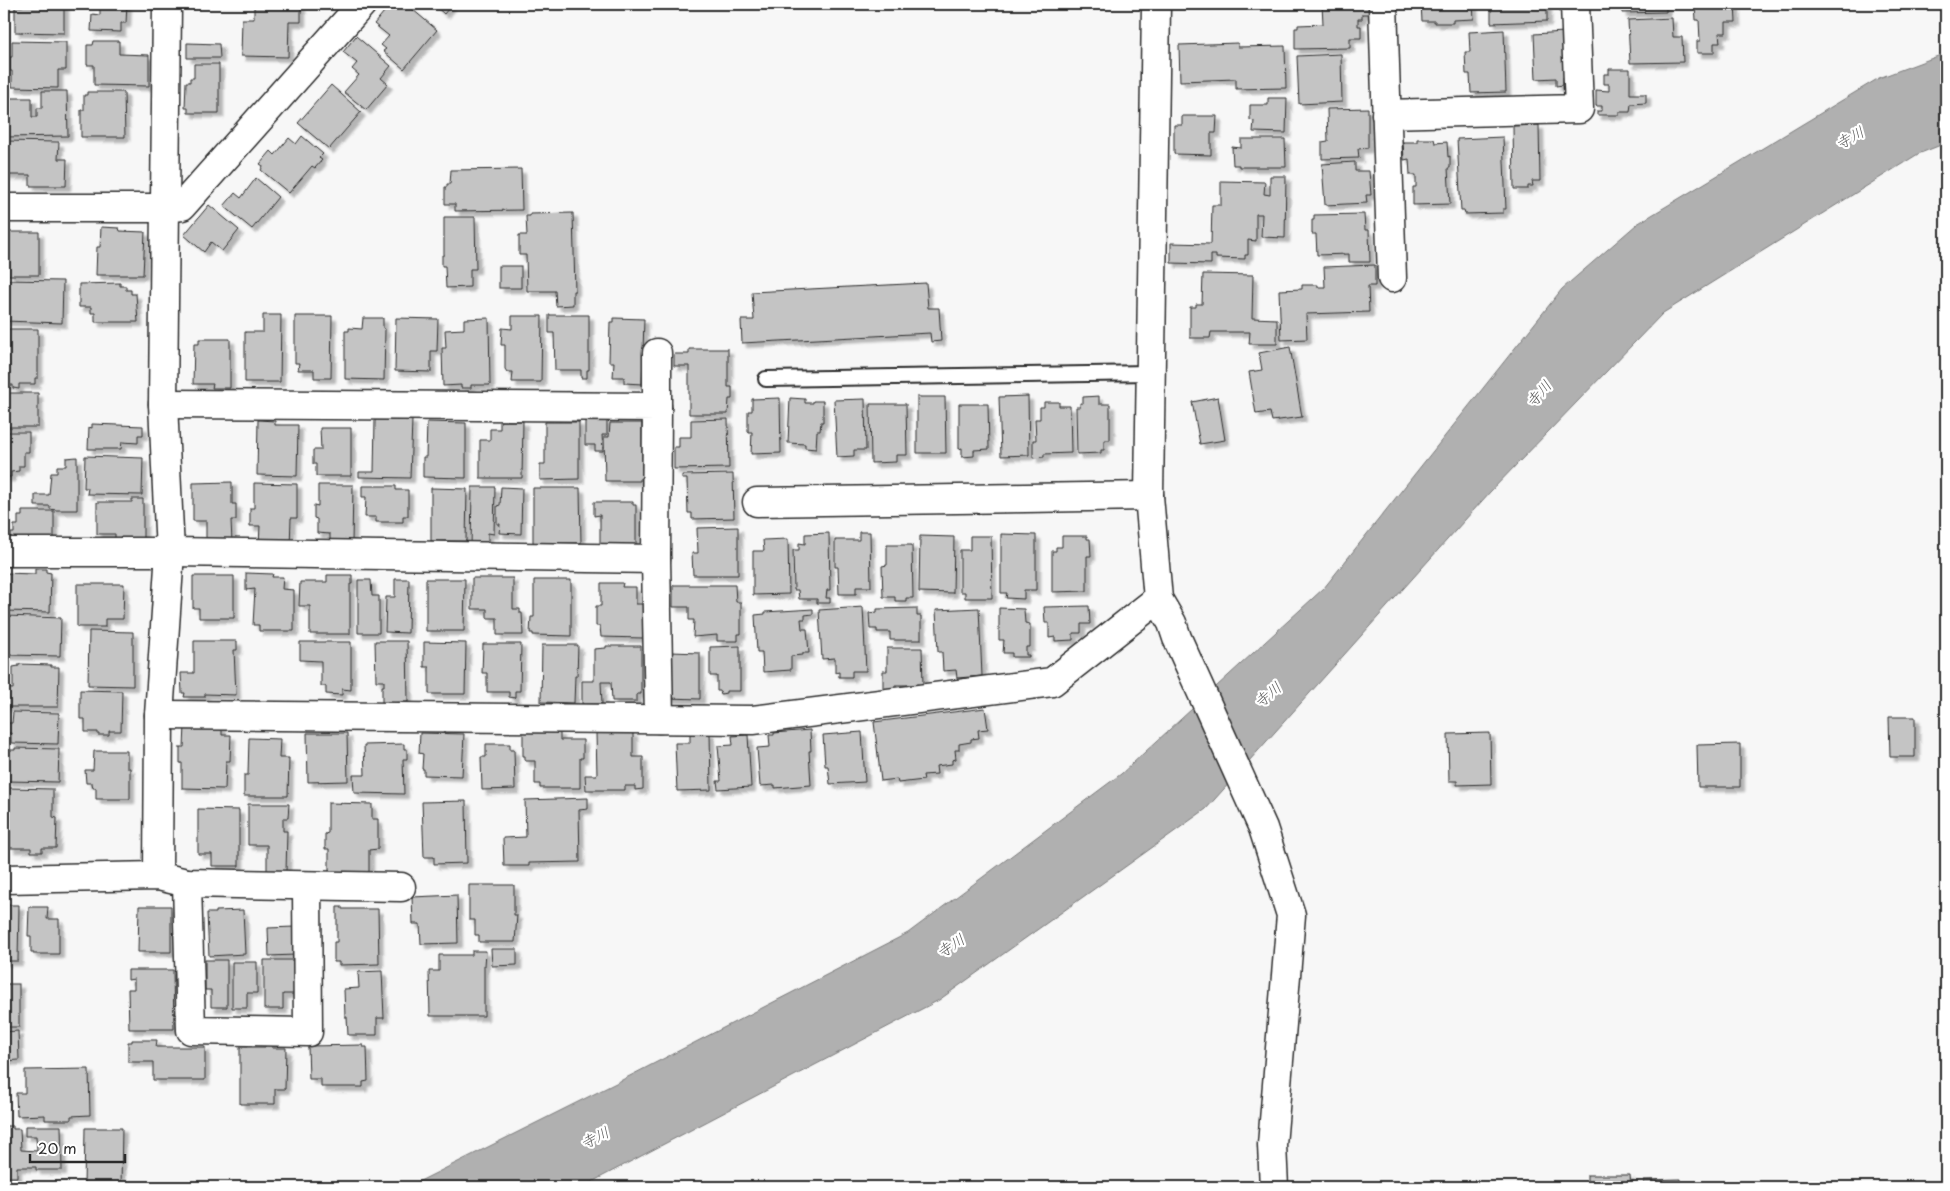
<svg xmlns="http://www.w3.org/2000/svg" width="1950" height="1191" font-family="'Playpen Sans','Klee One',sans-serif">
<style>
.water{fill:#b0b0b0;stroke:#7b7b7b}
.building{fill:#c4c4c4;stroke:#2b2b2b;filter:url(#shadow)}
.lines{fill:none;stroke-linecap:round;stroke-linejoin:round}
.lane-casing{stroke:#2b2b2b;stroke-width:18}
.street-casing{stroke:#2b2b2b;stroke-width:31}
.lane{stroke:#fff;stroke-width:14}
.street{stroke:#fff;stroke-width:28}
.labels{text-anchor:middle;stroke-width:4.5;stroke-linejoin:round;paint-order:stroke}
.water-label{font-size:15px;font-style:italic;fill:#5a5a5a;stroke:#fff}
</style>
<defs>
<filter id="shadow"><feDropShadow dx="4.5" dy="4.5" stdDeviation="1" flood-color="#0004"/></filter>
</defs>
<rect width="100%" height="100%" fill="#f7f7f7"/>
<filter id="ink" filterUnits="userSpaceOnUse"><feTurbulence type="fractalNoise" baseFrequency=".02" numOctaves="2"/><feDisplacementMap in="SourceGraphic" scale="10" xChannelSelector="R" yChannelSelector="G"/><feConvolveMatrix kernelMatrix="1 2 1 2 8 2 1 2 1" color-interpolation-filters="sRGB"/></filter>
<g filter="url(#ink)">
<polygon class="water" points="1946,53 1946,143 1918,154 1663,313 1490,492 1206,809 939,1000 582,1187 408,1187 620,1081 908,933 1121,774 1324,588 1562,289 1637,224 1879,78"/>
<g class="building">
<polygon points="23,4 64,4 64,33 15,32 15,7 23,6"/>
<polygon points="100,4 127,4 126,23 121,23 121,32 91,31 92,14 100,15"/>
<polygon points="254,4 298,4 298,6 301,6 301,22 289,22 288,57 241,56 242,19 254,19"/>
<polygon points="397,4 406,4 437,30 404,69 383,51 386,49 381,45 389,36 374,24 389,6 392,9"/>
<polygon points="433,4 452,4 444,14"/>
<polygon points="1322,4 1369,4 1369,14 1362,14 1362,19 1358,19 1358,26 1361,26 1361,38 1350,38 1350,48 1295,49 1295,28 1298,28 1298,25 1323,24"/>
<polygon points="1421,4 1473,4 1474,19 1453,20 1453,23 1435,23 1435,21 1422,21"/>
<polygon points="1491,4 1547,4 1547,21 1491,23"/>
<polygon points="1622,4 1666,4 1666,12 1622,13"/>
<polygon points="1695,4 1735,4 1736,22 1726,22 1726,33 1719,33 1720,43 1714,43 1714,53 1697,53 1697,41 1700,41 1699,20 1696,20"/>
<polygon points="1672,18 1673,37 1682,37 1683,62 1630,63 1628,20"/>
<polygon points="1504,30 1506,92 1471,93 1470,74 1466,74 1465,52 1470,52 1469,32"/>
<polygon points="1564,32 1566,77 1563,77 1563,85 1556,86 1556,78 1536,79 1534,34"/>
<polygon points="356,36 391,66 381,78 388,84 366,110 344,92 359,75 352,69 357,63 343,52"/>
<polygon points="12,41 66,42 66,70 58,70 58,88 12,87 12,71 10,71 10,57 12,57"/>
<polygon points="94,41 119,41 119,54 149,55 149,86 94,85 94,65 87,65 87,45 93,45"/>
<polygon points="187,43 219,44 220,58 187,58"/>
<polygon points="1238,43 1238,47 1285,46 1286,88 1236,89 1236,79 1180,81 1179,45"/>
<polygon points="1341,54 1342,102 1299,104 1297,56"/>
<polygon points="194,64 219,64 219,113 188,113 188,108 185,108 186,82 190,82 190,78 194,78"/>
<polygon points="1609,69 1630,69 1630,94 1646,94 1646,103 1631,104 1630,112 1619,112 1619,115 1597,115 1597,111 1602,111 1602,106 1596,106 1596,90 1609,91 1609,84 1604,84 1604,74 1609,74"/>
<polygon points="331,85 361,112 329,149 298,123"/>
<polygon points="42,91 67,91 68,136 4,137 4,98 32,98 32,117 37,117 37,108 42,108"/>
<polygon points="87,92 124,92 125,137 81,137 81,110 84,110 84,95 87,95"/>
<polygon points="1268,98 1287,98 1286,133 1253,132 1254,121 1250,120 1250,105 1268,105"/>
<polygon points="1368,108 1368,148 1358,149 1359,158 1322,159 1322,142 1328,141 1327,109"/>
<polygon points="1182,116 1217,116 1216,133 1211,133 1211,155 1174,154 1174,125 1182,125"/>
<polygon points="1539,125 1540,181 1532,181 1533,186 1528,186 1528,189 1514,189 1513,126"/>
<polygon points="302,136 323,154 319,158 322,160 315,168 312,166 289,193 261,170 263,166 260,164 271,151 275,155 289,138 296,144"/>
<polygon points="1503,137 1506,209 1503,209 1503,213 1465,214 1464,211 1461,211 1457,139"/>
<polygon points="1241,139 1285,139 1286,167 1239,167 1239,165 1233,165 1232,147 1241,148"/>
<polygon points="1417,139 1434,139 1435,143 1447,142 1448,157 1450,156 1450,168 1448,168 1450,204 1413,205 1413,187 1416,187 1416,175 1410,175 1409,159 1404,160 1403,142 1417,142"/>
<polygon points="4,141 59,142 58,159 67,159 66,186 30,186 30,175 4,175"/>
<polygon points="1355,162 1355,171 1369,171 1371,195 1366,195 1367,203 1325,205 1322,164"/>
<polygon points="521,169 522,210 455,211 455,204 445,204 445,187 447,187 447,184 450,184 451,170"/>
<polygon points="1270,176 1286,176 1285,238 1261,237 1262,214 1256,214 1256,241 1248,240 1248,255 1245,255 1245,259 1216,258 1216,255 1211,255 1211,264 1171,263 1171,243 1211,244 1212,205 1221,205 1221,181 1265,182 1264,194 1270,195"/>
<polygon points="256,178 278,197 252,229 224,206 235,193 241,198"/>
<polygon points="209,205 239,230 222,251 211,242 204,252 184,235"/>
<polygon points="573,213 575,291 573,291 573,305 556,306 555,291 527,291 526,255 519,255 519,235 527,235 526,216 530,216 530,214"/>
<polygon points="1364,214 1365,230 1369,230 1370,262 1349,262 1349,254 1317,255 1316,234 1312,234 1312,220 1314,220 1314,215"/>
<polygon points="444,217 475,217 476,269 470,269 470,287 446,288 445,266 442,266 442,255 444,255"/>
<polygon points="101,227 119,228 120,231 145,232 143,275 96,275 97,247 100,247"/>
<polygon points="5,232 39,232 39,275 8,275 8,253 5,253"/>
<polygon points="1375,265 1375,286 1368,286 1369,312 1306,314 1307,339 1281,340 1279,290 1302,289 1302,285 1318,285 1318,287 1325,287 1324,267"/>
<rect x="499" y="266" width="22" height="22"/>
<polygon points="1203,274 1253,275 1252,318 1277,319 1277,344 1249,344 1250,332 1211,332 1210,338 1190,338 1190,307 1196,307 1196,304 1202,304"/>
<polygon points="4,280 63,281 62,323 4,321"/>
<polygon points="120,283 120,286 126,286 126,290 131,290 131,294 136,294 138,322 95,322 95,313 91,313 91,307 79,307 79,284"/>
<polygon points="926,283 928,308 939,308 941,341 931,342 930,333 742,343 741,320 754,320 752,292"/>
<polygon points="263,315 281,315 280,382 245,382 245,332 263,332"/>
<polygon points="549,315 589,315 589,370 587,370 587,378 581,378 581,370 555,370 554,333 549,333"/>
<polygon points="295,316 332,316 331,378 314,378 314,370 298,370 299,363 295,363"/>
<polygon points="512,316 542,316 541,382 512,382 513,372 507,372 505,369 505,345 501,345 502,328 512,329"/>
<polygon points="363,318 383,318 383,328 385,329 384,380 345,379 345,331 349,331 349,328 362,329"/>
<polygon points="396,318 438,319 437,351 431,351 431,372 395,371"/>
<polygon points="489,318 490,385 471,385 471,388 461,388 461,385 443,386 442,348 446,348 445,330 464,329 464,319"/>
<polygon points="614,318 644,319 642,384 624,383 624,377 613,377 614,362 609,362 610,322 614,322"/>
<polygon points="4,329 38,329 38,378 35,378 35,384 19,384 19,389 13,388 13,385 4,385"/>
<polygon points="199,339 230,339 230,388 212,388 213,384 193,384 194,344 199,344"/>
<polygon points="1290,347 1302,417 1272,421 1270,412 1256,414 1249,372 1262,370 1259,353"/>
<polygon points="689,349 728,349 728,387 732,387 732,399 729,399 728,414 689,414 689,366 674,366 674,354 689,354"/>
<polygon points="7,393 38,393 38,427 4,427 4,410 7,410"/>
<polygon points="1028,396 1029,455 1001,456 999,397"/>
<polygon points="1099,396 1099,404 1110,404 1110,440 1104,440 1104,450 1101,450 1101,453 1077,454 1076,407 1080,407 1080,403 1083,403 1083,397"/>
<polygon points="917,397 945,397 946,453 917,453"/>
<polygon points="1218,397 1225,440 1200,444 1192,402"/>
<polygon points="780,398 781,453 751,454 752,432 748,432 748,411 752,411 752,399"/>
<polygon points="790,398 805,399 805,403 813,403 813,401 823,401 823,422 821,422 820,431 817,431 816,449 805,448 805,444 788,443"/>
<polygon points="865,399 866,450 854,450 854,456 837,457 834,400"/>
<polygon points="1044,402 1059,402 1059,406 1070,406 1071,453 1044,454 1044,457 1033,458 1033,440 1036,440 1035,419 1040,419 1040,407 1044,407"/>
<polygon points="870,404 906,404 907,455 896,455 896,462 871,463"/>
<polygon points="959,404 988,404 989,449 974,450 974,456 962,457 962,448 959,449"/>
<polygon points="585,419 607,419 607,435 602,435 603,451 595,451 595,445 585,445"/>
<polygon points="728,419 729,468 674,469 674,447 679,447 679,437 691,437 691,420"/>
<polygon points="258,420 275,421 275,425 298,425 297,476 257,475"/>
<polygon points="375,420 412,420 410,478 359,477 359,472 374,472"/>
<polygon points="500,421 523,421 522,478 480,478 480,440 490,440 490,429 500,429"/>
<polygon points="427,422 466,423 466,478 423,477 423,457 426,457"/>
<polygon points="545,422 579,422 579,479 540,480 540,464 545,464"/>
<polygon points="610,423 642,423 642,475 647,475 647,478 640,478 640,481 605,481 604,437 609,437"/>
<polygon points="92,424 143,426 143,435 138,435 138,443 122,442 121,449 88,449 89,427 92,428"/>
<polygon points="320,428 351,428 351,476 316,476 316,464 313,464 313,450 321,450"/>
<polygon points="4,432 29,432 29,452 24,452 24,466 19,466 19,471 11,472 11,477 4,477"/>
<polygon points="85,456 143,458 142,495 87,494 88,488 84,488"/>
<polygon points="77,457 77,510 56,510 50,509 50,506 35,506 35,495 49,495 51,473 57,473 57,466 66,466 66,458"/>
<polygon points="733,474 734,518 692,519 692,513 688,513 687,479 682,479 682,475"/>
<polygon points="232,482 232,504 236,504 236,520 231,520 232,543 206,543 206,521 193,521 193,483"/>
<polygon points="254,483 297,484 297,518 291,518 290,547 259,544 260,526 250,526 250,508 254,508"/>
<polygon points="318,485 353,485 352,544 330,544 330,534 317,533 317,519 314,518 314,505 318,506"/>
<polygon points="362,486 396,486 396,490 408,490 408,516 403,516 403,522 376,522 376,517 365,517 366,497 362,497"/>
<polygon points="472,487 495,487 494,534 488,533 488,548 471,547"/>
<polygon points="501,487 522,488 521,534 499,533 500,524 497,524 497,506 500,505"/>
<polygon points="431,488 467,489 466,541 431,541"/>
<polygon points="533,488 580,488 581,543 533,543"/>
<polygon points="132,499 143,499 143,540 115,540 115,534 97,534 97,502 132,502"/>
<polygon points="594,502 633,502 633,505 636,505 636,547 600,547 600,515 594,516"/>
<polygon points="22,511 54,511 54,541 11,542 11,533 14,533 14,525 18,525 18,516 22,516"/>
<polygon points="738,527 738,575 693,575 692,553 698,553 697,528"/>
<polygon points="859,532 870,532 871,587 856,587 856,594 839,594 838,567 835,567 835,540 859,540"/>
<polygon points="829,533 830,590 827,590 826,598 830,598 830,603 817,603 817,599 799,599 798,590 794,590 793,550 799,550 799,543 805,544 805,534"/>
<polygon points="1001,534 1036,535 1036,590 1024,590 1024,599 1006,598 1007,593 1001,593"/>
<polygon points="920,536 954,537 953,593 919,592"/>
<polygon points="970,536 991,536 992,598 965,598 965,592 960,592 960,550 970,550"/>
<polygon points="1062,536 1087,536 1087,539 1090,539 1091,556 1087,556 1087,591 1052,592 1052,551 1056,551 1056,547 1062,547"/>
<polygon points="788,539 789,594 753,595 753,551 764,551 763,540"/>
<polygon points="887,545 912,545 913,598 906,598 906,601 895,601 895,597 883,597 882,566 887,565"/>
<polygon points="35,569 46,569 46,572 51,573 50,612 4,611 4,573 35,574"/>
<polygon points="246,573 273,574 272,577 283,577 282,589 294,590 294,631 259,631 259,625 253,625 255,589 246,590"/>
<polygon points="327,575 352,575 352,584 350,584 350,634 310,634 310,606 299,606 300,582 327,582"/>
<polygon points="193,576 234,576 234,618 199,618 199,608 193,608"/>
<polygon points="472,578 513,578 513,609 520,609 520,613 522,613 523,635 497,635 497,618 487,618 487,609 472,609"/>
<polygon points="395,579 409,579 408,633 385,632 386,597 395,597"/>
<polygon points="426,579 465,579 464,631 426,631"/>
<polygon points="358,580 371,580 372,596 379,596 379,633 358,633"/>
<polygon points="534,580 571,580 571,636 533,635 533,633 530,633 531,617 534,617"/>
<polygon points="601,583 623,583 622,587 636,587 636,604 644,604 643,638 601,637 600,626 596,626 596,606 601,606"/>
<polygon points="77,584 124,584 123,619 105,619 105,627 77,627"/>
<polygon points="673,585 735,585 736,602 741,602 741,634 738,634 738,641 717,641 717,635 693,637 694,620 689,620 689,607 673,607"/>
<polygon points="1089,606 1090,624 1081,624 1081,633 1073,633 1073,640 1055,641 1055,637 1049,638 1049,623 1045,623 1044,607"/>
<polygon points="863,607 866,671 852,671 852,677 839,677 839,672 835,673 835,658 822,659 819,610"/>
<polygon points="917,608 917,616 921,616 921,640 890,640 890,632 877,632 877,629 870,629 869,613 877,612 877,609"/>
<polygon points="979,608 982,676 957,678 956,670 943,671 942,652 938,652 936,610"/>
<polygon points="999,608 1024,609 1025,623 1030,624 1030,647 1026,647 1026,655 1029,655 1029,657 1012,657 1012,653 1003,653 1004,640 999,640"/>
<polygon points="813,609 813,614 805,615 805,619 801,619 802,629 807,629 809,653 803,653 803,655 791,656 791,670 763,672 762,652 757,652 755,615 765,614 765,612"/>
<polygon points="7,616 61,618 60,656 6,655"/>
<polygon points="89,631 133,632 133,686 88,685"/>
<polygon points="194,641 237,641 237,650 234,650 236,695 205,694 205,697 184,697 185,693 182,693 181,673 194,673"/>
<polygon points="375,641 407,641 408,702 382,703 382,686 384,686 384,681 376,681"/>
<polygon points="300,642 351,642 351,690 342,689 342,695 326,694 326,686 321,686 321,661 300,660"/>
<polygon points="424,642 466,643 465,694 429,694 429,667 424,667"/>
<polygon points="483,644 521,644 520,691 515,691 515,698 509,697 509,692 487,692 487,673 482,673"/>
<polygon points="542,645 578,645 577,676 575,676 574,703 541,702"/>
<polygon points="606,646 641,646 641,694 637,694 637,701 612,701 611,682 601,682 602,704 582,704 582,681 594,681 594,649 606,648"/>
<polygon points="740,646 740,691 726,691 726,693 721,694 720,691 717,691 717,676 710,676 710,647"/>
<polygon points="887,648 922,648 923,685 895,685 894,690 883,689 883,671 887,671"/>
<polygon points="671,652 700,653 700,699 668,698"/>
<polygon points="19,664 51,665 51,667 59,667 58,707 4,707 4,688 13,689 13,667 19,666"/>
<polygon points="80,690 122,691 121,731 109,731 109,735 98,735 98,732 85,732 85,719 80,719"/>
<polygon points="985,708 988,729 978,730 979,738 971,739 971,742 959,744 959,750 955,750 956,759 952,760 952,764 936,766 937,774 923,775 924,780 898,783 897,779 881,781 874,722"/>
<polygon points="13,712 59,713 58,744 11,743 11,733 4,733 4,723 12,723"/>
<polygon points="1889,717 1915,717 1915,757 1890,757"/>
<polygon points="185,725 222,726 222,735 231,735 230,761 226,761 225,789 182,788 182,763 180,763 180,747 184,747"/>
<polygon points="810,730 811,751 809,751 811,785 775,788 775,785 760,786 757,748 770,747 769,735 774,735 774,733"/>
<polygon points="523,732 560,732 560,740 583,740 583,758 580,758 580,788 540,788 540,784 535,784 535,761 525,761 525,756 523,756"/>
<polygon points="633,732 633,757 643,757 643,789 635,790 635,786 625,786 625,790 586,790 585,775 597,775 596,733"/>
<polygon points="690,732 710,732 711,790 677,791 675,743 690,743"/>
<polygon points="862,732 865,782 830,784 828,766 825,766 823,735"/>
<polygon points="307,733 347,733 348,781 308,782"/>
<polygon points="420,733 464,734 462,776 424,775 424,769 422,769 423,754 419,753"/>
<polygon points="1490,733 1491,784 1457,785 1457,781 1449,781 1448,734"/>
<polygon points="748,735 751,787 718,789 717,781 721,781 718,746 733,745 732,736"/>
<polygon points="249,738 280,739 279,758 289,758 288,796 244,796 244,775 248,775"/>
<polygon points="404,744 404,749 407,749 407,759 403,759 404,794 354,793 353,775 365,775 364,745"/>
<polygon points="486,744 510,744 510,750 514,750 515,789 482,790 481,757 486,757"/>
<polygon points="1740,744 1740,787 1698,787 1697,745"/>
<polygon points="15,748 59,749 58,782 7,781 7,750 15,750"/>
<polygon points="94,751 127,751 127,768 130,768 130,799 96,799 96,788 93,788 92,783 86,783 85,770 93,770"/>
<polygon points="9,788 53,789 53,817 57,818 56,848 42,848 42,852 31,852 31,848 10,848 10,831 8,831"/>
<polygon points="588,798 588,809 579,810 580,862 529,863 529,866 504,866 503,838 526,837 525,800"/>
<polygon points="466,801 467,863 434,864 434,857 424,857 422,802"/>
<polygon points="328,803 372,804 372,819 378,819 378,849 369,850 369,873 329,872 329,849 325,849 325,834 328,833"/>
<polygon points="248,804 289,804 288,818 283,818 283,831 287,831 286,872 267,872 267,845 248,845"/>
<polygon points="198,809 239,810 239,866 212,866 212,854 198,854"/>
<polygon points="469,885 514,885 514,915 517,915 515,942 479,942 479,935 475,935 475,920 469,920"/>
<polygon points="457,895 458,943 421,944 420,924 413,924 412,897"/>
<polygon points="4,905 19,905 18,961 4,961"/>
<polygon points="139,906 171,906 171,952 138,952"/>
<polygon points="29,907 48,907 47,919 59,919 59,954 33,954 33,952 31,952 31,936 28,936"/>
<polygon points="337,907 342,907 342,909 378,909 379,964 339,965 339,962 334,962 334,942 337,942"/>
<polygon points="243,910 245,954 209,956 207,913 216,913 216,911"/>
<polygon points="294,927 295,955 269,956 268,928"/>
<polygon points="491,949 517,949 517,965 492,966"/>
<polygon points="472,951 486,951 485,966 484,966 484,1016 430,1016 429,971 439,971 439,955 472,955"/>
<polygon points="205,960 227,960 227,1007 211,1007 211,990 205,990"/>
<polygon points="264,960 294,960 294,994 283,994 283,1009 264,1009"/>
<polygon points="232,962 257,962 257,993 247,993 247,1008 232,1008"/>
<polygon points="128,970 173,970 174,1029 129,1029 128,989 134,989 134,979 128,980"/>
<polygon points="382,971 384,1018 377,1018 377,1035 348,1035 347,1017 345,1017 344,989 359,988 358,972"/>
<rect x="4" y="984" width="15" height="43"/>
<polygon points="18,1031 19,1060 4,1061 4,1032"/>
<polygon points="132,1040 157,1040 156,1047 205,1047 205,1080 153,1080 153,1062 128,1062 128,1042 132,1042"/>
<polygon points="266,1042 272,1042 272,1048 286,1048 285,1089 275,1089 275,1104 240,1104 240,1047 265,1047"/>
<polygon points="363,1045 363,1047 367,1047 368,1081 363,1082 363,1087 321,1087 321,1079 309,1079 308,1046"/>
<polygon points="89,1069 90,1115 71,1116 71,1120 45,1120 45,1115 17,1116 16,1093 25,1093 25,1070"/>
<polygon points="4,1126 13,1126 13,1129 20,1129 21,1150 37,1151 36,1136 25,1136 25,1126 61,1126 62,1170 36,1170 36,1167 17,1167 17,1177 4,1177"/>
<polygon points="85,1128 122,1128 121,1187 84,1187"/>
<polygon points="1587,1175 1630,1175 1631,1187 1587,1187"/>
<polygon points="1680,1179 1680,1187 1644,1187 1644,1180"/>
</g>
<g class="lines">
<g class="lane-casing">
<polyline id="lane" points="766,379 1150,373"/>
</g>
<g class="street-casing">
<g id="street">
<polyline points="1156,4 1149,496 1158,599 1172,623 1177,638 1263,828 1291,915 1272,1145 1274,1187"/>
<polyline points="1383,4 1392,278"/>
<polyline points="1386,114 1579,109 1575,4"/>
<polyline points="4,208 165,208 182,206 362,4"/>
<polyline points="163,404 657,407 656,559 659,719"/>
<polyline points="657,407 657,353"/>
<polyline points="757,502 1149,496"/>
<polyline points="4,552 170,552 656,559"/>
<polyline points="159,715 753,720 1052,682 1158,599"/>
<polyline points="158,876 159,715 170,552 163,404 167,4"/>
<polyline points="4,879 158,876 187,883 401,887"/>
<polyline points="187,883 191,1030 308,1032 307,886"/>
</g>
</g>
<use href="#lane" class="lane"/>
<use href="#street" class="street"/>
</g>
</g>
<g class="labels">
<g class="water-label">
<text transform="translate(1850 138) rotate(-29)" y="5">寺川</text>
<text transform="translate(1539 394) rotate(-49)" y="5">寺川</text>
<text transform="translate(1268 695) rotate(-40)" y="5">寺川</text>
<text transform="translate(951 946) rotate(-34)" y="5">寺川</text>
<text transform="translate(595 1138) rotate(-27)" y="5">寺川</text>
</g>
</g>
<rect width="1950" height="1191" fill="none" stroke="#fff" stroke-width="20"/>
<rect x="10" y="10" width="1930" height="1171" fill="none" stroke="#2b2b2b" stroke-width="2" filter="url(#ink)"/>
<path d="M30 1154v8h95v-8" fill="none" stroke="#2b2b2b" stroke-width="2.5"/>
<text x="38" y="1154" font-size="15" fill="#2b2b2b" stroke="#ffffff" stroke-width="4" paint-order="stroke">20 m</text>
</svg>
